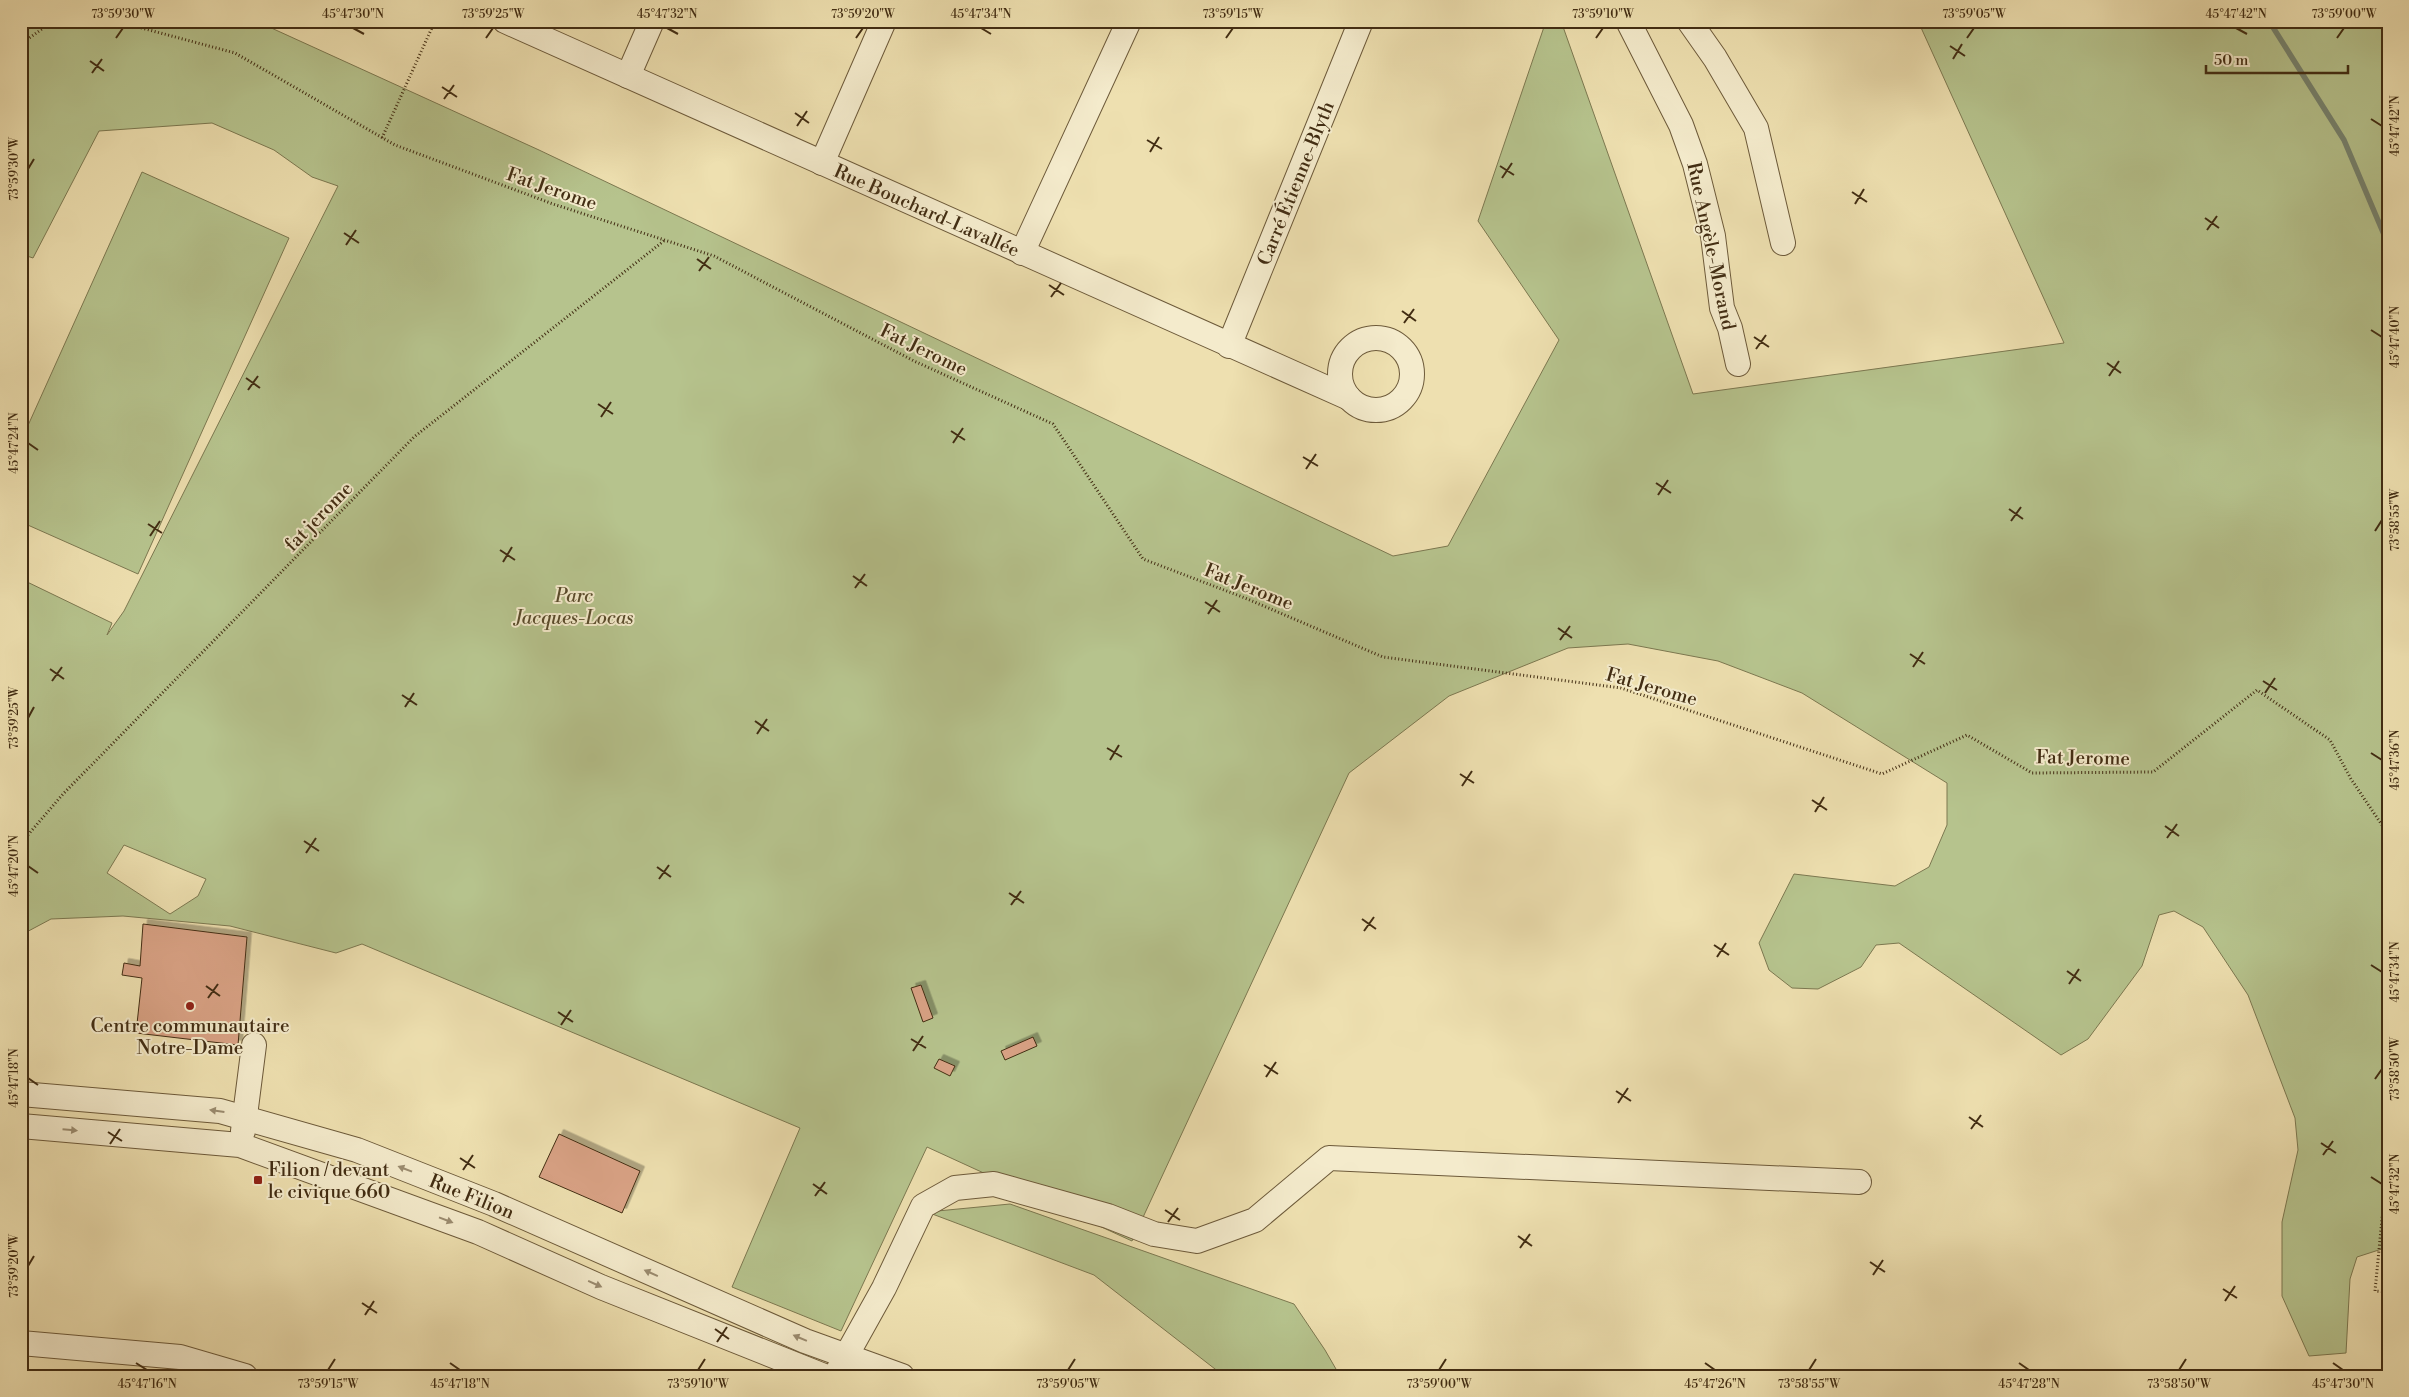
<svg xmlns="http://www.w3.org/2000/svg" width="2409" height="1397" font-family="'Libre Bodoni',serif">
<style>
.green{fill:#b6c38d;stroke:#7c7850;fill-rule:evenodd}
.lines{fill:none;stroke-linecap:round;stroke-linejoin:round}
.stream{stroke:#76836f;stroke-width:5.5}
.building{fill:#d9a285;stroke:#422d13;filter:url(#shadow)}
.minor-casing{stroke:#6d5a3a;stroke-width:26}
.path{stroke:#422d13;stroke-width:3;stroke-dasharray:1 2.5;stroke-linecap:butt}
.minor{stroke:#f4ebcc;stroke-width:24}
.oneway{fill:#9b8c70}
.ticks{fill:none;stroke:#422d13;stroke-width:2}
.poi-dot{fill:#8f2418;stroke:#f4ebcc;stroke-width:2}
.labels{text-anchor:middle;stroke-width:4;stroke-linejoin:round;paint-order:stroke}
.street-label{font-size:19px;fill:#422d13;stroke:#f4ebcc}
.park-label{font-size:19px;font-style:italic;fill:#594b2b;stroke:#f4ebcc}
.poi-label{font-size:19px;fill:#422d13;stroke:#f4ebcc}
.neatline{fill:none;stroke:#422d13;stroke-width:2}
.ticks-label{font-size:12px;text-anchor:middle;fill:#422d13}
</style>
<defs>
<filter id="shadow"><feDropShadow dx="4.5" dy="-4.5" stdDeviation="0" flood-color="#0004"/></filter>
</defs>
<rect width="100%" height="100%" fill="#eee0b0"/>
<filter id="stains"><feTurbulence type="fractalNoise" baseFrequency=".004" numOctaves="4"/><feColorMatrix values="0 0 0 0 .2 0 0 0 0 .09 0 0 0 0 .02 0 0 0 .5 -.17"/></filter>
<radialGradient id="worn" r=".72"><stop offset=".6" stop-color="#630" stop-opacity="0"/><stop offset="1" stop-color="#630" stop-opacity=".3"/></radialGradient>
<g class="green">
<path d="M21,21H256L539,150L1393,556L1448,546L1559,340L1478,221L1546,21H1561L1693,394L2064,343L1918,21H2388V1247L2357,1257L2350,1279L2346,1353L2309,1356L2282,1296V1222L2298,1150L2295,1118L2248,995L2203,927L2174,911L2159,915L2142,966L2088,1039L2061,1055L1899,943L1876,945L1861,967L1818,989L1792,988L1769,970L1759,943L1794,874L1895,886L1929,867L1947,825V783L1802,693L1718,661L1628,644L1568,648L1449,696L1349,773L1132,1241L927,1147L841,1331L732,1287L800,1128L362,944L336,953L230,926L123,916L51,919L21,935V579L112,623L107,635L124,611L338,186L312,177L274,150L212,123L99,131L33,258L21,254ZM124,845L206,879L198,896L170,914L107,873Z"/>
<polygon points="142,172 289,238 138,574 21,522 21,441"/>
<polygon points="1010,1204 1294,1304 1325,1350 1340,1376 1224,1376 1094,1275 927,1212"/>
</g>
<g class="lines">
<polyline class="stream" points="2269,21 2344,140 2388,244"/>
</g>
<g class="building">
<polygon points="143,924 247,937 238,1045 136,1033 142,978 122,975 124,963 140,966"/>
<polygon points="921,985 933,1018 923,1022 911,988"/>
<polygon points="1033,1037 1037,1046 1005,1060 1001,1051"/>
<polygon points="939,1059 955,1066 950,1076 934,1068"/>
<polygon points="559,1134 640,1171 622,1213 539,1177"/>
</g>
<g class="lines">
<g class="minor-casing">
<g id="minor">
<polyline points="505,21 1349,398"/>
<polyline points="1628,21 1681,125 1695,164 1713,236 1722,308 1730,328 1738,364"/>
<polyline points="1689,21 1715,58 1756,128 1783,243"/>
<polyline points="628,76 652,21"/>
<polyline points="822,163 884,21"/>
<polyline points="1022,253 1129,21"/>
<circle cx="1376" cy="374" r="36"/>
<polyline points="1229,346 1361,21"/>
<polyline points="21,1094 220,1111 357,1150 494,1204 805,1341 902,1376"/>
<polyline points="21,1126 240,1145 478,1232 601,1287 824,1376"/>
<polyline points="243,1131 254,1045"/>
<polyline points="21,1343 180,1357 245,1376"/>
<polyline points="835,1376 884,1288 923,1206 955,1188 994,1184 1108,1216 1154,1234 1197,1241 1255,1220 1329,1158 1859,1182"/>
</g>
</g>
<g class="path">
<polyline points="125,21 138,27 235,53 395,145 553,204 714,256 914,361 1053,424 1143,559 1245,598 1383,657 1621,688 1882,774 1967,735 2032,773 2153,772 2257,690 2330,740 2351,779 2388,834"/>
<polyline points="21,44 53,21"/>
<polyline points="382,138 435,21"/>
<polyline points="21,843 63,794 414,437 665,240"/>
<polyline points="2388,1091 2385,1188 2375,1291 2388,1292"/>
</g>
<use href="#minor" class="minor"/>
</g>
<defs><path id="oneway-solid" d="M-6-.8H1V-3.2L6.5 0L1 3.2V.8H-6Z" transform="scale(1.25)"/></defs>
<g class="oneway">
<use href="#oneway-solid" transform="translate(217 1111) rotate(-172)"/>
<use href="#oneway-solid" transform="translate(70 1130) rotate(5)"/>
<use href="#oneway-solid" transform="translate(405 1169) rotate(-159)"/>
<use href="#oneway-solid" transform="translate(446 1220) rotate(21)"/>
<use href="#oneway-solid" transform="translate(651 1273) rotate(-156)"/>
<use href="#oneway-solid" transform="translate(595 1284) rotate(24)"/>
<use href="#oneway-solid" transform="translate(800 1338) rotate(-157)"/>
</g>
<path class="ticks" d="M353,28L364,34M667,28L678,34M981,28L991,34M2236,28L2247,34M116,38L123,28M486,38L493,28M856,38L863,28M1226,38L1233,28M1596,38L1603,28M1967,38L1974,28M2337,38L2344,28M1950,46L1965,56M1953,59L1962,44M90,61L104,71M92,73L102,59M442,87L457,97M444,99L454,85M795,113L809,123M2371,119L2382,126M797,126L807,111M1147,140L1162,149M1150,152L1159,137M1500,166L1514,175M28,169L34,159M1502,178L1512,163M1852,192L1867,202M1855,204L1864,189M2205,218L2219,228M2207,230L2217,216M344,233L359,243M346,245L356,230M697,259L711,269M699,271L709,257M1049,285L1064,295M1051,297L1061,283M1402,311L1416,321M1404,323L1414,309M2371,330L2382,337M1754,337L1769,347M1756,349L1766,335M2107,363L2121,373M2109,376L2119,361M246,378L260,388M248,390L258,376M598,404L613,414M601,417L611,402M951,431L965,440M28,443L38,450M953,443L963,428M1303,457L1318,466M1306,469L1316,454M1656,483L1671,493M1658,495L1668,480M2009,509L2023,519M2011,521L2021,507M148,524L162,533M2375,531L2382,520M150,536L160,521M500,550L515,560M503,562L512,547M853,576L867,586M855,588L865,574M1205,602L1220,612M1208,614L1217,600M1558,628L1572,638M1560,640L1570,626M1910,654L1925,664M1913,667L1923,652M50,669L64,679M52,681L62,667M2263,681L2277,690M2265,693L2275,678M402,695L417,705M405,707L414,693M28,718L34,707M755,721L769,731M757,734L767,719M1107,748L1122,757M2371,753L2382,760M1110,760L1119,745M1460,774L1474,783M1462,786L1472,771M1812,800L1827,810M1815,812L1824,797M2165,826L2179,836M2167,838L2177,824M304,841L319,851M306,853L316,838M28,866L38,873M657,867L671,877M659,879L669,865M1009,893L1024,903M1011,905L1021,891M1362,919L1376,929M1364,931L1374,917M1714,945L1729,955M1717,957L1726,943M2371,965L2382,972M2067,971L2081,981M2069,984L2079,969M206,986L220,996M208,998L218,984M558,1012L573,1022M561,1025L571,1010M911,1039L926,1048M913,1051L923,1036M1264,1065L1278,1074M1266,1077L1276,1062M28,1078L38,1085M2375,1079L2382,1069M1616,1091L1631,1101M1618,1103L1628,1088M1969,1117L1983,1127M1971,1129L1981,1115M108,1132L122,1141M2321,1143L2336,1153M110,1144L120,1129M2323,1155L2333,1141M460,1158L475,1168M463,1170L473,1155M2371,1177L2382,1184M813,1184L827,1194M815,1196L825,1182M1165,1210L1180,1220M1168,1222L1178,1208M1518,1236L1532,1246M1520,1248L1530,1234M1870,1262L1885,1272M28,1266L34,1256M1873,1275L1883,1260M2223,1289L2237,1298M2225,1301L2235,1286M362,1303L377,1313M365,1315L374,1301M715,1329L729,1339M717,1342L727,1327M136,1363L147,1370M450,1363L460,1370M1705,1363L1715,1370M2019,1363L2029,1370M2333,1363L2343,1370M328,1370L335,1359M698,1370L705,1359M1068,1370L1075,1359M1439,1370L1446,1359M1809,1370L1816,1359M2179,1370L2186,1359"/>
<g class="poi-dot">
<circle cx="190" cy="1006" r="5"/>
<rect x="253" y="1175" width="10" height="10" rx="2.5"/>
</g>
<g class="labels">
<g class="street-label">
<text transform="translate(1295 183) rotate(-68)" y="7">Carré Étienne-Blyth</text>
<text transform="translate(552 188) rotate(19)" y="7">Fat Jerome</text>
<text transform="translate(927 210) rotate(24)" y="7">Rue Bouchard-Lavallée</text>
<text transform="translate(1712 246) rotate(78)" y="7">Rue Angèle-Morand</text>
<text transform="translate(924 349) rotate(26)" y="7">Fat Jerome</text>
<text transform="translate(318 516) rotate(-46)" y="7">fat jerome</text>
<text transform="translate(1249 586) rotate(22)" y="7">Fat Jerome</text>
<text transform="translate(1652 686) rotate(16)" y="7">Fat Jerome</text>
<text transform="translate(2083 757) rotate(1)" y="7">Fat Jerome</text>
<text transform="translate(472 1196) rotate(22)" y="7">Rue Filion</text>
</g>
<g class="park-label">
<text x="574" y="602">Parc<tspan x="574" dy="22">Jacques-Locas</tspan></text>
</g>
<g class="poi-label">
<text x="190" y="1032">Centre communautaire<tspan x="190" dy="22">Notre-Dame</tspan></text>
<text x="268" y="1176" text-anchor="start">Filion / devant<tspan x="268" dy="22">le civique 660</tspan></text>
</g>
</g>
<rect width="2409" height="1397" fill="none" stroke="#eee0b0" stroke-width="55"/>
<path d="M2206 65v8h142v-8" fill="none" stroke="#422d13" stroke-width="2.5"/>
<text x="2214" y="65" font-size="15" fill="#422d13" stroke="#f4ebcc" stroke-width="4" paint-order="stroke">50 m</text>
<rect x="28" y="28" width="2354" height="1342" class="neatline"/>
<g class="ticks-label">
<text x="123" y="18">73°59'30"W</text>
<text x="353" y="18">45°47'30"N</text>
<text x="493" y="18">73°59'25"W</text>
<text x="667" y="18">45°47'32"N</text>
<text x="863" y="18">73°59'20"W</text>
<text x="981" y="18">45°47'34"N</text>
<text x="1233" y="18">73°59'15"W</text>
<text x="1603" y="18">73°59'10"W</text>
<text x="1974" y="18">73°59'05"W</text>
<text x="2236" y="18">45°47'42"N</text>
<text x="2344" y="18">73°59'00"W</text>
<text transform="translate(2395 126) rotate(-90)" y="4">45°47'42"N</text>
<text transform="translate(14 169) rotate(-90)" y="4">73°59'30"W</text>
<text transform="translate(2395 337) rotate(-90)" y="4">45°47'40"N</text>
<text transform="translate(14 443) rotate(-90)" y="4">45°47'24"N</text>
<text transform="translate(2395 520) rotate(-90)" y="4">73°58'55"W</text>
<text transform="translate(14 718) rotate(-90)" y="4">73°59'25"W</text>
<text transform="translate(2395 760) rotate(-90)" y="4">45°47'36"N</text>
<text transform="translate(14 866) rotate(-90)" y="4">45°47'20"N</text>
<text transform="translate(2395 972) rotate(-90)" y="4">45°47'34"N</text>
<text transform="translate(2395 1069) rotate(-90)" y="4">73°58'50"W</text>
<text transform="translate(14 1078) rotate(-90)" y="4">45°47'18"N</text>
<text transform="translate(2395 1184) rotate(-90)" y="4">45°47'32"N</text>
<text transform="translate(14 1266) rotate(-90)" y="4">73°59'20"W</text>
<text x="147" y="1388">45°47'16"N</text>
<text x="328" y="1388">73°59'15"W</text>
<text x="460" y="1388">45°47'18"N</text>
<text x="698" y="1388">73°59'10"W</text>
<text x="1068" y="1388">73°59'05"W</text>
<text x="1439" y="1388">73°59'00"W</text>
<text x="1715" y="1388">45°47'26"N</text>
<text x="1809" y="1388">73°58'55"W</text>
<text x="2029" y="1388">45°47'28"N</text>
<text x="2179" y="1388">73°58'50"W</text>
<text x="2343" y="1388">45°47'30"N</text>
</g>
<rect width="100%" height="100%" filter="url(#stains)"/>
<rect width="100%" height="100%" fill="url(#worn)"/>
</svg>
